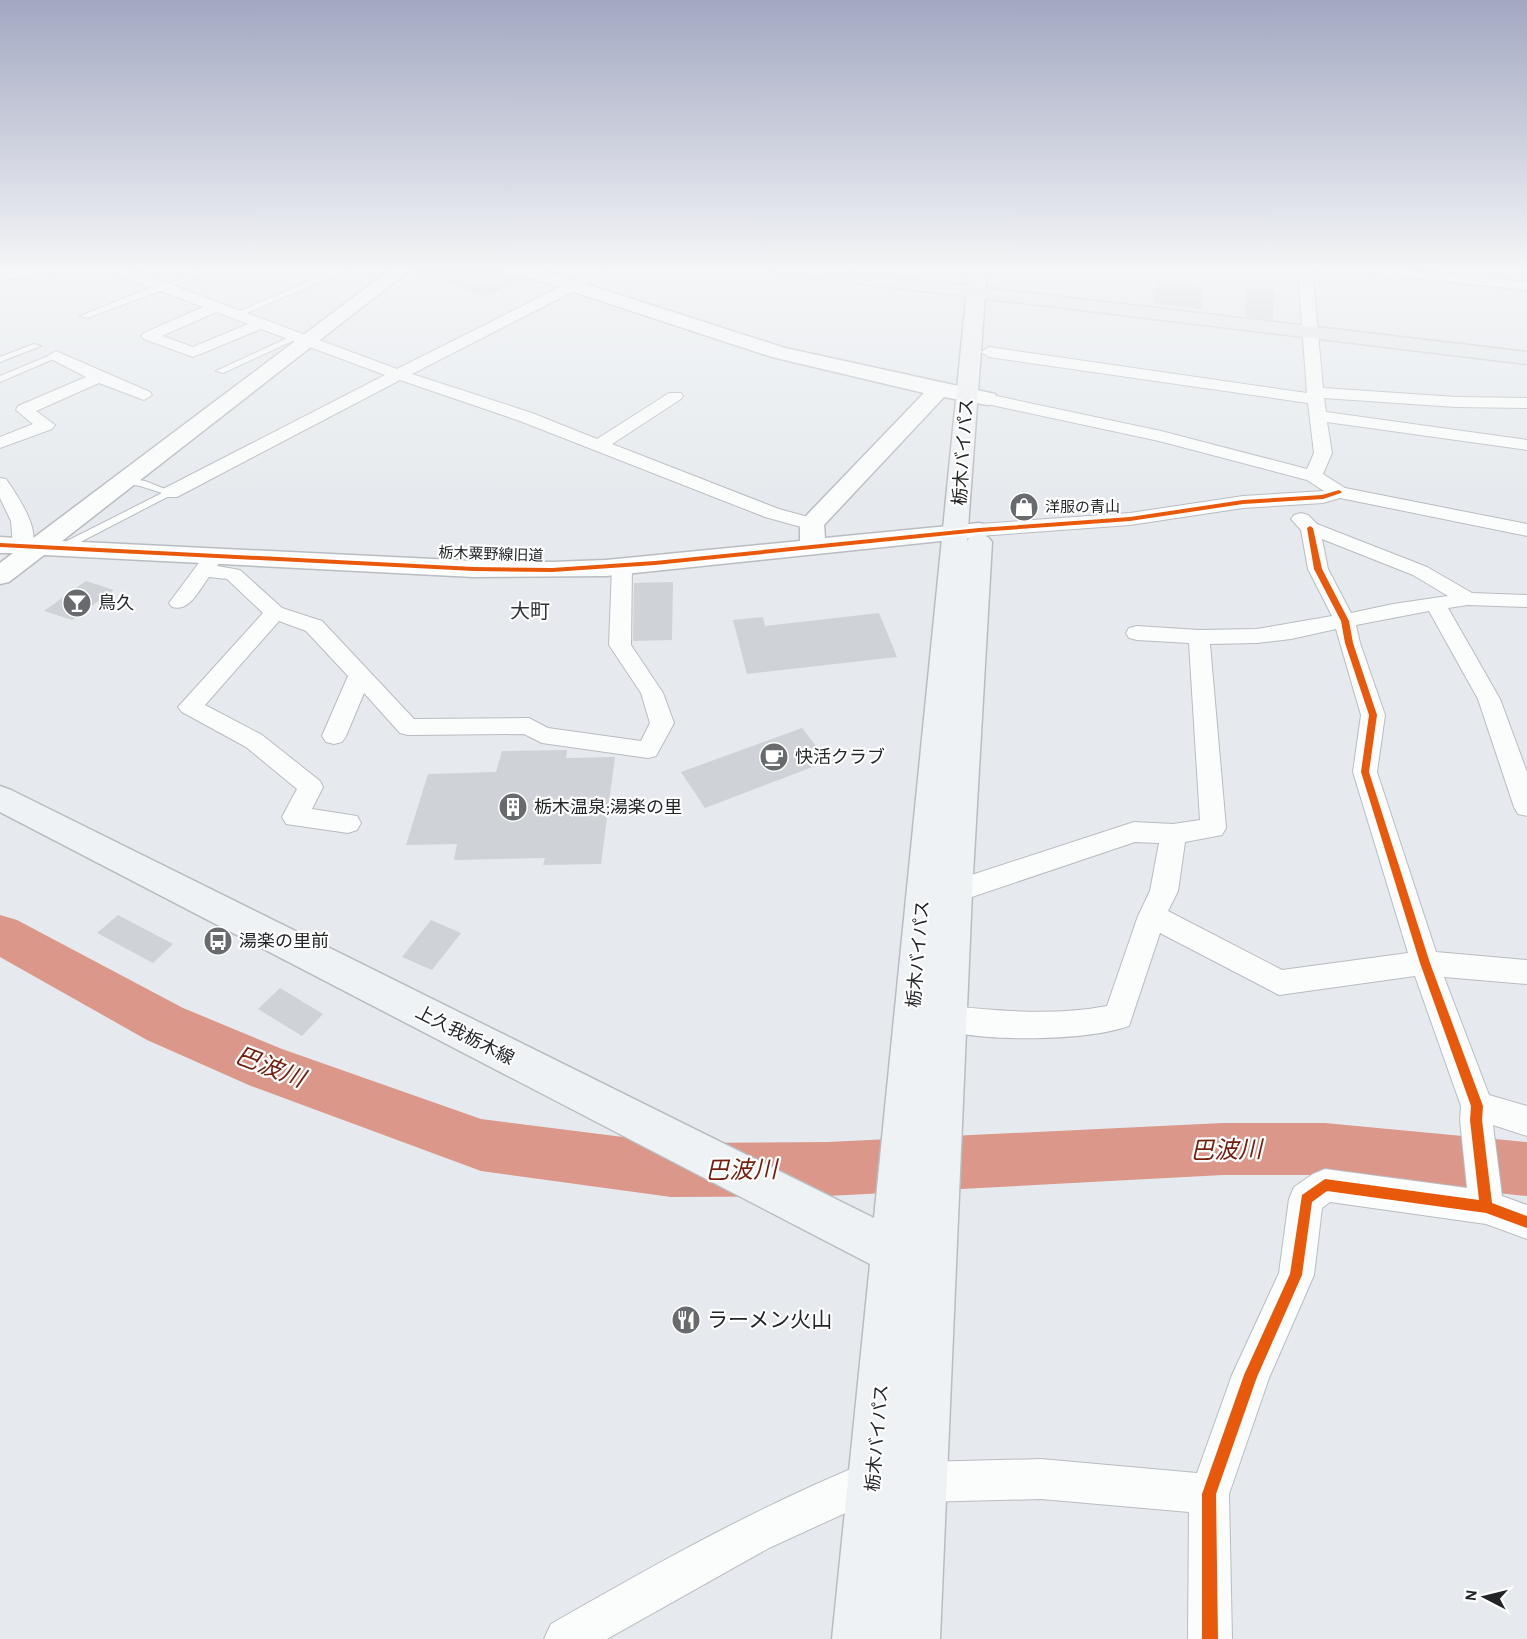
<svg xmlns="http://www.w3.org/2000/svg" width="1527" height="1639" font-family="'Alegreya Sans','Noto Sans JP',sans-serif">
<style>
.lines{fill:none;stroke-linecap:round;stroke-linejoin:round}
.river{fill:#da978a;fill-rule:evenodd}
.building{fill:#cfd2d6}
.service-casing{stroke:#b9bcc0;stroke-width:2}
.minor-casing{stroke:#b9bcc0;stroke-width:2}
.tertiary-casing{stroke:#b9bcc0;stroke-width:3}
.secondary-casing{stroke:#b9bcc0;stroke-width:3}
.primary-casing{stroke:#c6c8ca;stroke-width:3}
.service{fill:#fbfcfc;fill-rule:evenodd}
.minor{fill:#fbfcfc;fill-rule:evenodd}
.tertiary{fill:#fbfcfc;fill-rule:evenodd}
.secondary{fill:#eff2f4;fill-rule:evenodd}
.primary{fill:#e3e7eb;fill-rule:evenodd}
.cycleway-casing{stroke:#fff;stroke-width:4}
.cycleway{fill:#e8590c;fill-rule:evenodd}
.labels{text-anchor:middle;stroke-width:4.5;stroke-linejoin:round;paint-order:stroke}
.far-poi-label{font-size:15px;fill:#232629;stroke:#fff;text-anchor:start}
.far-street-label{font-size:15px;fill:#232629;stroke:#fff}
.street-label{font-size:18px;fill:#232629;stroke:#fff}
.poi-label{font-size:18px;fill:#232629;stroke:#fff;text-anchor:start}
.neighbourhood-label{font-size:20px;fill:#30353c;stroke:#fff}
.near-poi-label{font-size:21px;fill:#232629;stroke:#fff;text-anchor:start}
.near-water-label{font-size:24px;font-style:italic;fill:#761e0c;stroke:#fff}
</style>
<rect width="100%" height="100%" fill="#e6eaee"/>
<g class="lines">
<polygon class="river" points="0,915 17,920 183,1008 282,1049 481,1119 671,1143 828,1142 1223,1123 1325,1123 1527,1142 1527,1196 1325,1175 1223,1175 828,1196 671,1197 481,1171 251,1086 147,1040 0,957"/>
</g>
<g class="building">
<polygon points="417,269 497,269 523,278 487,296 416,273"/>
<polygon points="1158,281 1203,287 1201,309 1154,303"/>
<polygon points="1245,288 1274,291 1273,320 1246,317"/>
<polygon points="86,581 114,590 72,620 44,611"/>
<polygon points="673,582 672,640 633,641 634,583"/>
<polygon points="879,613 897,657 747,674 733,620 763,617 765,626"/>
<polygon points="802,728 828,761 705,808 681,772"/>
<polygon points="567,750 566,758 615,757 601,864 543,865 545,858 454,860 457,844 406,845 428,774 496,772 502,751"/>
<polygon points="118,915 173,944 153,963 97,933"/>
<polygon points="431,920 461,933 432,970 402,957"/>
<polygon points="280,988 323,1014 302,1036 258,1009"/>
</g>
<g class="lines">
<g class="service-casing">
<g id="service">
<polygon points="0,269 23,269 0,273"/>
<polygon points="209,269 219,269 87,318 80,316 159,284 165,285"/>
<polygon points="339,269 349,269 240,316 233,314"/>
<polygon points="294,335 301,337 223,373 216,371"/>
<polygon points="34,344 41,346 0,362 0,357"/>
<polygon points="53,354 60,356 0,382 0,376"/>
<polygon points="127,478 145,481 175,493 65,550 57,550 57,546 162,493 140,486 124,483 124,479"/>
</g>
</g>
<g class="minor-casing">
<g id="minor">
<polygon points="26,269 66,269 59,273 0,280 0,272"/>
<path d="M109,269H128L397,369L570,282L592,269H608L580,288L412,374L532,413L597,439L669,393H681L683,396L681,399L612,444L779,509L819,520L822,524L819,528L812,530L765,517L520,421L400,380L177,497H163L161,493L163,489L385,375L261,329L193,357L144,339L141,336L144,333L203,307L111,272ZM216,312L248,324L193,347L162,336Z"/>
<polygon points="1298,269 1312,269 1323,388 1456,397 1527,398 1527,408 1456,407 1324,398 1326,412 1527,440 1527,450 1327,422 1332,453 1323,474 1345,488 1527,524 1527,536 1340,498 1323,503 1243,508 1130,525 979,536 972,534 969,530 972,526 979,524 1130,513 1243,496 1324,491 1307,480 1159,441 987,404 979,399 987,394 1161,431 1307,469 1314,453 1308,403 989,357 981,352 989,347 1307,393"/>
<polygon points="1357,269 1402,269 1527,282 1527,290 1364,273"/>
<polygon points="56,351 150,392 152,395 144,400 99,383 36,411 55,425 52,429 0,448 0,437 33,424 16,410 18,406 86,377 51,359 48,356"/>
<path d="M0,478L6,479C17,495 43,532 30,550H16L13,546L11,521L0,498Z"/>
<path d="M1301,513L1308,515L1317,524L1427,567L1472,593L1527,595V607L1468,605L1448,608L1500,699L1527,772V816L1518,814L1514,807L1478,699L1429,611L1356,625L1360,643L1385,715L1377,772L1436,952L1527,960V984L1444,977L1489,1095L1527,1106V1136L1493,1125L1502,1196L1527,1205V1239L1486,1224L1330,1202L1322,1208L1314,1275L1269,1378L1229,1494L1232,1639H1188L1189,1512L1041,1499L922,1502L908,1496L902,1482L908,1468L922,1462L1041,1459L1197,1473L1232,1375L1279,1273L1289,1199L1294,1187L1313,1174L1325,1169L1467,1188L1460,1120L1461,1106L1415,976L1279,995L1160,933L1129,1026C1087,1041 980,1043 938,1028L934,1019L938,1010L949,1006C1001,1011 1055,1016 1107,1006L1138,916L1150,891L1159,843L1135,842L954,903L944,900L940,892L944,884L1134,822L1173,824L1200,820L1189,643L1137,640L1129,638L1126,633L1129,628L1137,626L1199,630L1257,629L1332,616L1308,569L1301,530L1291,519L1294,515ZM1322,539L1413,575L1448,596L1393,604L1351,613L1328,569ZM1336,629L1361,715L1353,772L1408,953L1282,970L1168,911L1178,891L1185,842L1222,835L1226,828L1210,644L1257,643L1291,639Z"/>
<path d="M214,550L221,552L224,556L217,566L240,570L282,608L322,621L414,719L529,718L548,728L641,741L650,723L641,693L609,645L612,566L615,562H629L632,566L631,645L663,693L674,723L656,756L648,758L542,743L524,734L408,735L400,733L364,693L346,736L342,742L334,744L326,742L322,736L348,676L306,631L279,621L205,705L262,735L320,781L323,787L312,809L357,816L361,823L357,830L348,833L286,824L282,817L297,789L246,747L182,712L178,707L263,613L227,579L209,577C199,590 190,612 172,607L169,603L172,599L207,552Z"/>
<path d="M873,1460L887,1466L893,1480L887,1494L769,1548L607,1639H544L551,1624C656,1564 760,1505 873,1460Z"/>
</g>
</g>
<g class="tertiary-casing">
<polygon id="tertiary" points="391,269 411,269 62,541 474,561 552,562 606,560 800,541 800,524 803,519 924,393 772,357 516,273 513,269 539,269 785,348 995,394 998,399 995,404 987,405 944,397 824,525 825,538 979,523 988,525 991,530 988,535 979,537 606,576 474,577 44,555 9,582 0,584 0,563 13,553 0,553 0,537 32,539"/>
</g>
<g class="secondary-casing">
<polygon id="secondary" points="969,269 987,269 967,541 970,537 979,534 988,537 992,542 972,892 940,1639 832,1639 870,1264 0,812 0,786 11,790 874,1218"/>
</g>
<g class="primary-casing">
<polygon id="primary" points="773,269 825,269 1527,352 1527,364 782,274 776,273"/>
</g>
<use href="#service" class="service"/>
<use href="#minor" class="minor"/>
<use href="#tertiary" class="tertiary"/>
<use href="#secondary" class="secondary"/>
<use href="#primary" class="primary"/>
<g class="cycleway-casing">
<g id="cycleway">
<polygon points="1339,490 1342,492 1341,493 1323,499 1243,504 1130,521 979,532 655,565 552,572 474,571 0,547 0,543 474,567 552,568 655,561 979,528 1130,517 1243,500 1322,495"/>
<polygon points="1310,526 1313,528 1322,569 1349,621 1353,643 1377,715 1369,772 1430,963 1483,1106 1482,1120 1492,1203 1527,1216 1527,1228 1486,1213 1327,1191 1312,1202 1302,1275 1257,1377 1216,1494 1218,1639 1202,1639 1202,1494 1244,1375 1290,1274 1302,1195 1325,1179 1479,1200 1470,1120 1471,1106 1420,963 1361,772 1369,715 1345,643 1341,621 1314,569 1307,528"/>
</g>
</g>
<use href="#cycleway" class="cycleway"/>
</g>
<linearGradient id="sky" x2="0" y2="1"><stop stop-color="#a2a8c2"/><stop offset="0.54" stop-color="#f4f6f7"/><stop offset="1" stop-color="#f4f6f7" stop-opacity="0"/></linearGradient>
<rect width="1527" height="498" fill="url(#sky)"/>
<defs>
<g id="shop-disc" transform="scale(1.5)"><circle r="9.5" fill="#676b6e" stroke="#fff"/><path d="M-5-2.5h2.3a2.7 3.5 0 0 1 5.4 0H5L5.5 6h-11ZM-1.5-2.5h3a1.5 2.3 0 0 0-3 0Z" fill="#fff"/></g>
<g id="bar-disc" transform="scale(1.5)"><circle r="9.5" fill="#676b6e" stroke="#fff"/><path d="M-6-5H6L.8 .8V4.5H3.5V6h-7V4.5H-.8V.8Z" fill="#fff"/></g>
<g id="cafe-disc" transform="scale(1.5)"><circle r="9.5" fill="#676b6e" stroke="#fff"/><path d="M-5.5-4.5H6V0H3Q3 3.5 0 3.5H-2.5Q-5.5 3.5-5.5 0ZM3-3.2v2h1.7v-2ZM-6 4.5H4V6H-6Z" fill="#fff"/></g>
<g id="building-disc" transform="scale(1.5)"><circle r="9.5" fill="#676b6e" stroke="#fff"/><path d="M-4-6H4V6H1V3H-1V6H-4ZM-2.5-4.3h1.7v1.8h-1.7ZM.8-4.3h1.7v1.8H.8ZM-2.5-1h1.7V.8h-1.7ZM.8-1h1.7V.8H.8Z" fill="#fff"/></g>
<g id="bus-disc" transform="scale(1.5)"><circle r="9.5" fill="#676b6e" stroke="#fff"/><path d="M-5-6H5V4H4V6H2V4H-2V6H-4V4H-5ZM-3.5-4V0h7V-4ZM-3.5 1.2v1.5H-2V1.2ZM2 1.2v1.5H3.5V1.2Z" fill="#fff"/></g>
<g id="restaurant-disc" transform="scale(1.5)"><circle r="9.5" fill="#676b6e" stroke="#fff"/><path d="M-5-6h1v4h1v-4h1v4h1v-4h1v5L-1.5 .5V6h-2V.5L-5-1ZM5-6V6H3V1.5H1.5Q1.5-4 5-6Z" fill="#fff"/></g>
</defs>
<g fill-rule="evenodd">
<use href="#shop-disc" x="1024" y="507"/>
<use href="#bar-disc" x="77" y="603"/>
<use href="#cafe-disc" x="774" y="757"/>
<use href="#building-disc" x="513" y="807"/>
<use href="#bus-disc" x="218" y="941"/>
<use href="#restaurant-disc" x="686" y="1320"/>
</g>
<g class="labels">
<g class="far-poi-label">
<text x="1045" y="512">洋服の青山</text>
</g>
<g class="far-street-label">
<text transform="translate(491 554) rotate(2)" y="5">栃木粟野線旧道</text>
</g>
<g class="street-label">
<text transform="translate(963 452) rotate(-86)" y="6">栃木バイパス</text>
<text transform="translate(918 954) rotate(-85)" y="6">栃木バイパス</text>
<text transform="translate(465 1035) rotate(27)" y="6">上久我栃木線</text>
<text transform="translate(877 1438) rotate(-85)" y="6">栃木バイパス</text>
</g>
<g class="poi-label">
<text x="98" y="609">鳥久</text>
<text x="795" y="763">快活クラブ</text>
<text x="534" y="813">栃木温泉;湯楽の里</text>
<text x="239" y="947">湯楽の里前</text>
</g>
<g class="neighbourhood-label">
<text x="530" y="618">大町</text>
</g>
<g class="near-poi-label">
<text x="707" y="1327">ラーメン火山</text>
</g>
<g class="near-water-label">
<text transform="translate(270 1067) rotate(21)" y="8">巴波川</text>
<text transform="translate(1226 1150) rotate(-1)" y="8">巴波川</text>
<text transform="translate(741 1170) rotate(-1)" y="8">巴波川</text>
</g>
</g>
<g transform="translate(1485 1597) rotate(277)" stroke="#ffffff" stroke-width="4.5" paint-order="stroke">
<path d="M0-4.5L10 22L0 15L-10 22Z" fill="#232629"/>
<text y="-9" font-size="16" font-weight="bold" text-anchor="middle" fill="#232629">N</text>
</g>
</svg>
